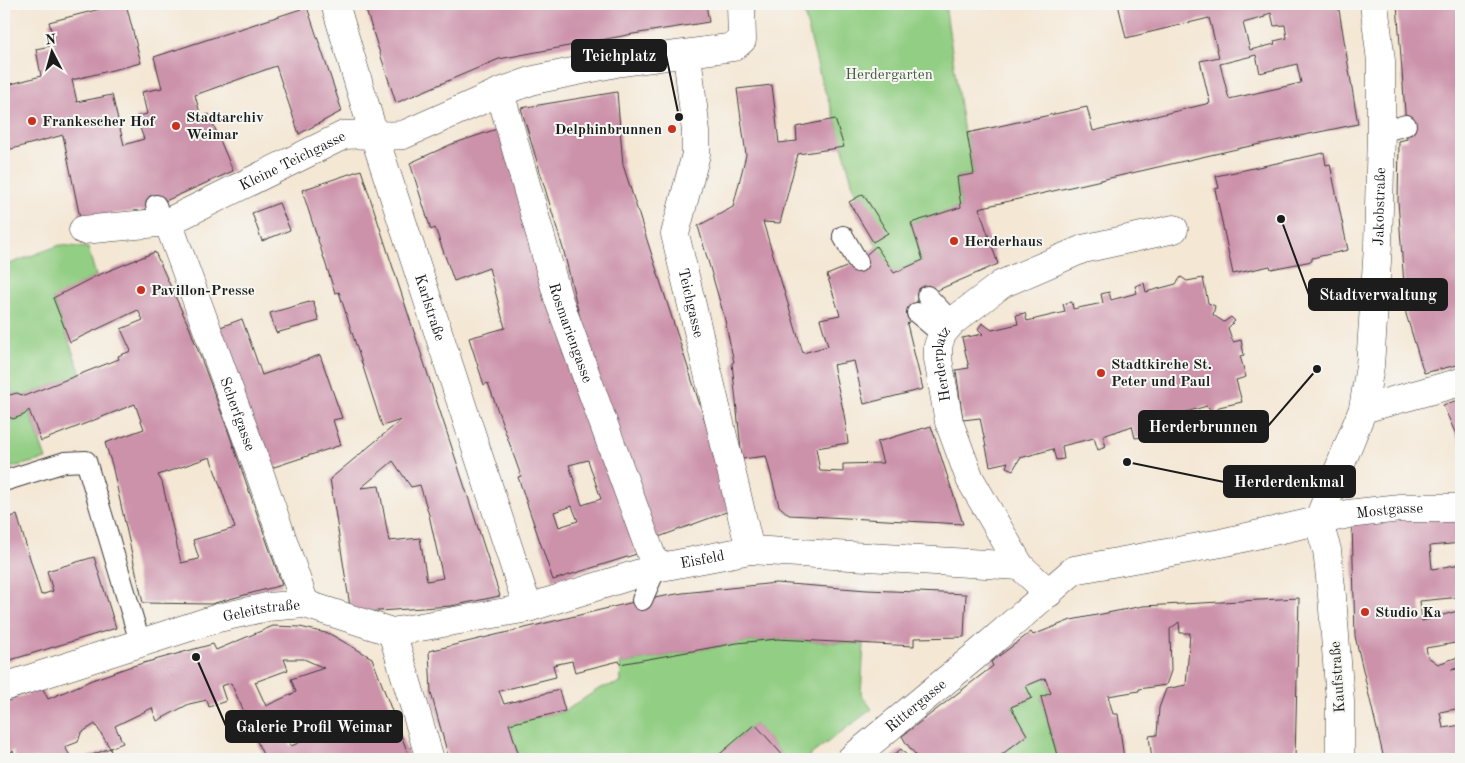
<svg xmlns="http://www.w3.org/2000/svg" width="1465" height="763" font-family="'Old Standard TT',serif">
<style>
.green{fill:#92ce83;stroke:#577550}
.building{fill:#cc92aa;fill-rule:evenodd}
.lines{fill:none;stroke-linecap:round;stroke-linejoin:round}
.service-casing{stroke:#3c3a38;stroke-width:22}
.minor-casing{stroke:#3c3a38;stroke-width:29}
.service{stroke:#fff;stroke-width:20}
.minor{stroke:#fff;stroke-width:28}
.poi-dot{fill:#c8321e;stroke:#f6f6f2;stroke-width:2}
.labels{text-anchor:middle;stroke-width:4;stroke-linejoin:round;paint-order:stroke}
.park-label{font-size:15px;fill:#455a40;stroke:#f6f6f2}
.poi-label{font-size:15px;font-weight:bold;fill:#1c1c1c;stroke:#f6f6f2;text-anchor:start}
.street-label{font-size:15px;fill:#1c1c1c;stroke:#f6f6f2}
.leader{fill:none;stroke:#1c1c1c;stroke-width:2}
.callout-dot{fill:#1c1c1c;stroke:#f6f6f2;stroke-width:2}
.callout{fill:#1c1c1c;stroke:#1c1c1c;stroke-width:2}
.callout-label{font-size:16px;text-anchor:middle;font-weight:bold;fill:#fff}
</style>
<rect width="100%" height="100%" fill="#f6f6f2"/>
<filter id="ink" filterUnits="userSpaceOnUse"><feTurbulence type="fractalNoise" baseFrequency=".02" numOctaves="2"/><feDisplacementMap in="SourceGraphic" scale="10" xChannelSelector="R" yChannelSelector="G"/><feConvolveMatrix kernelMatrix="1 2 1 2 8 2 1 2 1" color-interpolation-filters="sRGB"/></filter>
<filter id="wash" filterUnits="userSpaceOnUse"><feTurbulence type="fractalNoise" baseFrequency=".0096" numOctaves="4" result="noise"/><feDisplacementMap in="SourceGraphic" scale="20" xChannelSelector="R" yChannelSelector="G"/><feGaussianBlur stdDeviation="1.12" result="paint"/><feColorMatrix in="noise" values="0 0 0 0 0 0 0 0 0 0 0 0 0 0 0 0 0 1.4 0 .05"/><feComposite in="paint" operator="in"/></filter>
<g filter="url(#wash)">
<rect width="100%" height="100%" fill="#f4e7d4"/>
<g class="green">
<polygon points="802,4 945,4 964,133 967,133 974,174 957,177 961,207 911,223 923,260 894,273 849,202 856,197 835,119 821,80"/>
<polygon points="60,245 88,248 96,276 53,299 81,374 24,396 17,393 6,396 4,401 4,266"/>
<polygon points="4,406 7,416 13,419 24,415 29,410 46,459 4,469"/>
<polygon points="777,639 864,644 861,694 872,709 805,759 786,759 755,724 714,759 520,759 509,724 565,711 600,688 621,683 620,664 737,643"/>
<polygon points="1045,678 1051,693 1041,697 1058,759 996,759 1027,735 1011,707 1032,698 1026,686"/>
</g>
<g id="blocks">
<g class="building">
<polygon points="120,4 126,4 141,63 72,80 77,102 112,95 124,145 144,139 136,117 147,114 142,92 162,88 154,57 307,7 342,111 299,134 276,66 195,95 201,117 209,114 233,171 145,210 80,218 63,135 4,151 4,86 41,76 36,49 55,45 49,22"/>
<polygon points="364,4 706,4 709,22 633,34 499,59 396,103"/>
<path d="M1118,4H1338L1358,124L1241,148L979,208L998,264L917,299V313L907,324L923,389L864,404L854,361L833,365L844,414L848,443L816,448L820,471L843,472V464L883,463L877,442L931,426L963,524L789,515L779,506L766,456L742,459L732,363L734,362L724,316L698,226L733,207L746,155L737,89L772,85L779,143L797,141L796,127L835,119L844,147L798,154L780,223L763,222L803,353L828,346L820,319L840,315L827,275L858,262L876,246L894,273L923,260L911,223L961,207L957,177L974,174L967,133L1087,107L1093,131L1210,103L1200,61L1219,57L1209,18L1126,38ZM1271,13L1274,26L1285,25L1287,38L1274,41L1275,44L1250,50L1243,23L1265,17V15ZM1256,55L1260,73L1297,64L1301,83L1229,99L1220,64Z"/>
<polygon points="1397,4 1461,4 1461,50 1459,50 1461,79 1461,364 1424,373 1406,314 1405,299 1398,201 1399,141 1407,139"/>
<polygon points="617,92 623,165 714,449 729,511 656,538 586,343 564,252 521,108"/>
<path d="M500,128L640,553L553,580L518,477L521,476L488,383L484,385L469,338L505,328L489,268L454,281L435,228L431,230L410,163L452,144ZM588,460L601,499L582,505L569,465ZM572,506L578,521L559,527L554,512Z"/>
<polygon points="1324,153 1326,165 1330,164 1348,250 1312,258 1312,261 1271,269 1270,266 1233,274 1215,189 1219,188 1216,176"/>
<path d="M361,170L471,506L500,596L451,606L351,613L330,479L401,420L382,426L339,292L335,293L302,190ZM393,461L411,487L420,485L429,515L443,578L427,581L420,538L389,541L379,486L361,488Z"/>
<polygon points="863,194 888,233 873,242 849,202"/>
<polygon points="279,203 290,230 262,241 252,213"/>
<path d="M155,252L190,329L226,425L282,585L211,604L143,603L112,465L105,443L144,429L135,404L41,441L29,410L24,415L13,419L7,416L4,406L6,396L17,393L24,396L119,359L118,356L131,351L121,329L143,320L138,310L70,342L53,298L96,276ZM210,457L235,528L193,540L199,559L181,563L162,482L158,475Z"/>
<polygon points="1181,277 1187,281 1203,278 1208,303 1215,306 1213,315 1224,322 1231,317 1235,321 1228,328 1233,342 1241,340 1244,355 1240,356 1246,377 1236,380 1242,402 1219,407 1215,414 1207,406 1179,414 1182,423 1173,425 1169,416 1140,426 1143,437 1135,438 1132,426 1103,436 1106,447 1098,450 1094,438 1062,446 1064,459 1056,460 1053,449 1020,458 1013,470 1006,467 1008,462 990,466 980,418 963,420 956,370 969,368 962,338 983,334 978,329 982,323 992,330 1018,324 1016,315 1025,313 1027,321 1065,312 1063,304 1072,302 1073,309 1103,303 1101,294 1109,292 1111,300 1137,293 1135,286 1144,283 1146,292 1176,284"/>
<polygon points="313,301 319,321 276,333 270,313"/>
<polygon points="242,319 262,375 320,355 342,418 333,420 341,445 268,469 215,329"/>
<polygon points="1461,399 1461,446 1443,405"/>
<polygon points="17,515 41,595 53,591 47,571 94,557 116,628 4,662 4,519"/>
<polygon points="1461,517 1461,543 1430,546 1432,569 1461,564 1461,597 1420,601 1422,621 1461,610 1461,642 1426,648 1428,657 1438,664 1461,656 1461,667 1451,670 1461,668 1461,708 1440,712 1443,728 1461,725 1461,759 1384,759 1355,636 1352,523"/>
<polygon points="776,583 867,590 966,594 964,637 914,638 914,646 777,639 737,643 620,664 619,661 575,672 572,661 553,665 556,677 499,691 504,704 559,690 565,711 509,724 520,759 449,759 431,693 429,651 642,600 683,593"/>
<polygon points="1299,598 1295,759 1152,759 1149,736 1157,735 1159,708 1166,689 1186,685 1190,633 1180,633 1179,622 1170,629 1171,671 1166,685 1139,689 1139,691 1108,696 1113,714 1118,714 1124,759 1058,759 1041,697 1051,693 1045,678 1026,686 1032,698 1011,707 1027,735 996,759 919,759 906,743 902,736 993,666 991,662 1031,632 1033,635 1071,620 1143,606"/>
<path d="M273,626L300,627L330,634L372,658L410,759H265L231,683L221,686L226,701L209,707L207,700L189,704L157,721L152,708L115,726L123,743L110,748L95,724L81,733L78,742L65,747L72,759H16L13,751L4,755V702L43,689L48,699L92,680L129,667L213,644L216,650ZM284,659H304L324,668L291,679L296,692L266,706L255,682L288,670ZM304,712L313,737L291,746L280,722Z"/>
<polygon points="755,724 786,759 714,759"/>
<polygon points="110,748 113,759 82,759"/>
<polygon points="901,749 910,759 888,759"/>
</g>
</g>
</g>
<g filter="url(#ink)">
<use href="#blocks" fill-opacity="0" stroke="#3c3a38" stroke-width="1"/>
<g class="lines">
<g class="service-casing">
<g id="service">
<polyline points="1381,132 1406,125"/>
<polyline points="156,205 162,223"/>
<polyline points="843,236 858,262"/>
<polyline points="927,296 952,322"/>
<polyline points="1374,302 1405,299"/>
<polyline points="917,313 942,334"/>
<polyline points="4,481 65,462 86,461 140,642"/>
<polyline points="642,600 656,568"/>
</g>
</g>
<g class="minor-casing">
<g id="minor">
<path id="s1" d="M335,4L374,135L528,608"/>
<path id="s2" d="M687,54L696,132V154L675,234L750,550"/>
<path id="s3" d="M500,92L558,298L656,568"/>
<path id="s4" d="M168,222L260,474L305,604"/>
<path id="s5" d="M83,230L168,222L344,135C364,133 383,137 403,135L500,92L534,80L616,63L734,47L742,40L741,4"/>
<polyline points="1363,409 1461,382"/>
<path id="s6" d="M1049,593L1020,566L970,479L949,422L938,359V346L942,334L952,322L1002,284L1083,249L1174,229"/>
<polyline points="392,632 430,759"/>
<path id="s7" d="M4,687L218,618L267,607L305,604L392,632L528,608L656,568L750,550L1020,566"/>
<path id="s8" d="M851,759L980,652L1074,570L1221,543L1348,514L1400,508H1461"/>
<path id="s9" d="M1340,759V701L1332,596L1327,550L1318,521L1363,409L1370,366L1378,246L1381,132V61L1374,4"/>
</g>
</g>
<use href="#service" class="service"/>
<use href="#minor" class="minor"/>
</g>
</g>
<g class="poi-dot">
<circle cx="32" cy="121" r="5"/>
<circle cx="176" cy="126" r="5"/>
<circle cx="672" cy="129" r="5"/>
<circle cx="954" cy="241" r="5"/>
<circle cx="141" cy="290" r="5"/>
<circle cx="1101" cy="373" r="5"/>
<circle cx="1365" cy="612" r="5"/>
</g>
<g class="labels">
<g class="park-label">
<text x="889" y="79">Herdergarten</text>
</g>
<g class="poi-label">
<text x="186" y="122">Stadtarchiv<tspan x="186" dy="17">Weimar</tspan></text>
<text x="42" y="126">Frankescher Hof</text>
<text x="662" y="134" text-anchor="end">Delphinbrunnen</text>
<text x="964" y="246">Herderhaus</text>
<text x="151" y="295">Pavillon-Presse</text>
<text x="1111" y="369">Stadtkirche St.<tspan x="1111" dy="17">Peter und Paul</tspan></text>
<text x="1375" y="617">Studio Ka</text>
</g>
<g class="street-label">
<text dy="5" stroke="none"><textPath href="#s5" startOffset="224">Kleine Teichgasse</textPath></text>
<text dy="5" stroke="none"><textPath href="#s9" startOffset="564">Jakobstraße</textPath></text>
<text dy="5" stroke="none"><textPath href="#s2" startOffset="254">Teichgasse</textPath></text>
<text dy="5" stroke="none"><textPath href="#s1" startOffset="318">Karlstraße</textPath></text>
<text dy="5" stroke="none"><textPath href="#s3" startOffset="251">Rosmariengasse</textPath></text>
<text dy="5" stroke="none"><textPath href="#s6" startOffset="260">Herderplatz</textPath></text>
<text dy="5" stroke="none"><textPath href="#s4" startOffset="204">Scherfgasse</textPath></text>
<text dy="5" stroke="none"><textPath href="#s8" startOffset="614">Mostgasse</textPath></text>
<text dy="5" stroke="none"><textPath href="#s7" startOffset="724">Eisfeld</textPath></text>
<text dy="5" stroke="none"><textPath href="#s7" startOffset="269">Geleitstraße</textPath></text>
<text transform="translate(1337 677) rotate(-94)" y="5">Kaufstraße</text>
<text dy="5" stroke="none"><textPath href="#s8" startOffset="84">Rittergasse</textPath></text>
</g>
</g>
<path class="leader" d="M679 117L666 55M1281 219L1309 295M1317 369L1268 426M1127 462L1224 482M196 657L226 726"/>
<g class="callout-dot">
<circle cx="679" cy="117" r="5"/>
<circle cx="1281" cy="219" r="5"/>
<circle cx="1317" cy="369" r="5"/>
<circle cx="1127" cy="462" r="5"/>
<circle cx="196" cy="657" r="5"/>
</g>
<g class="callout">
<rect x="572" y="40" width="94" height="31" rx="5"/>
<rect x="1309" y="279" width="138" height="31" rx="5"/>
<rect x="1139" y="411" width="129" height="31" rx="5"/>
<rect x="1224" y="466" width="131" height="31" rx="5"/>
<rect x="226" y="711" width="176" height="31" rx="5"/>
</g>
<g class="callout-label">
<text x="619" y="61">Teichplatz</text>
<text x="1378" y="300">Stadtverwaltung</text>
<text x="1203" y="432">Herderbrunnen</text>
<text x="1289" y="487">Herderdenkmal</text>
<text x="314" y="732">Galerie Profil Weimar</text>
</g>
<rect width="1465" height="763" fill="none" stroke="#f6f6f2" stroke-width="20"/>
<g transform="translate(52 52) rotate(354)" stroke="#f6f6f2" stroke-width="4" paint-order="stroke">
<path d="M0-4L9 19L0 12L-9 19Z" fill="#1c1c1c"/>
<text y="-8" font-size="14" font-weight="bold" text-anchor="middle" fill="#1c1c1c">N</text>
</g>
</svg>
